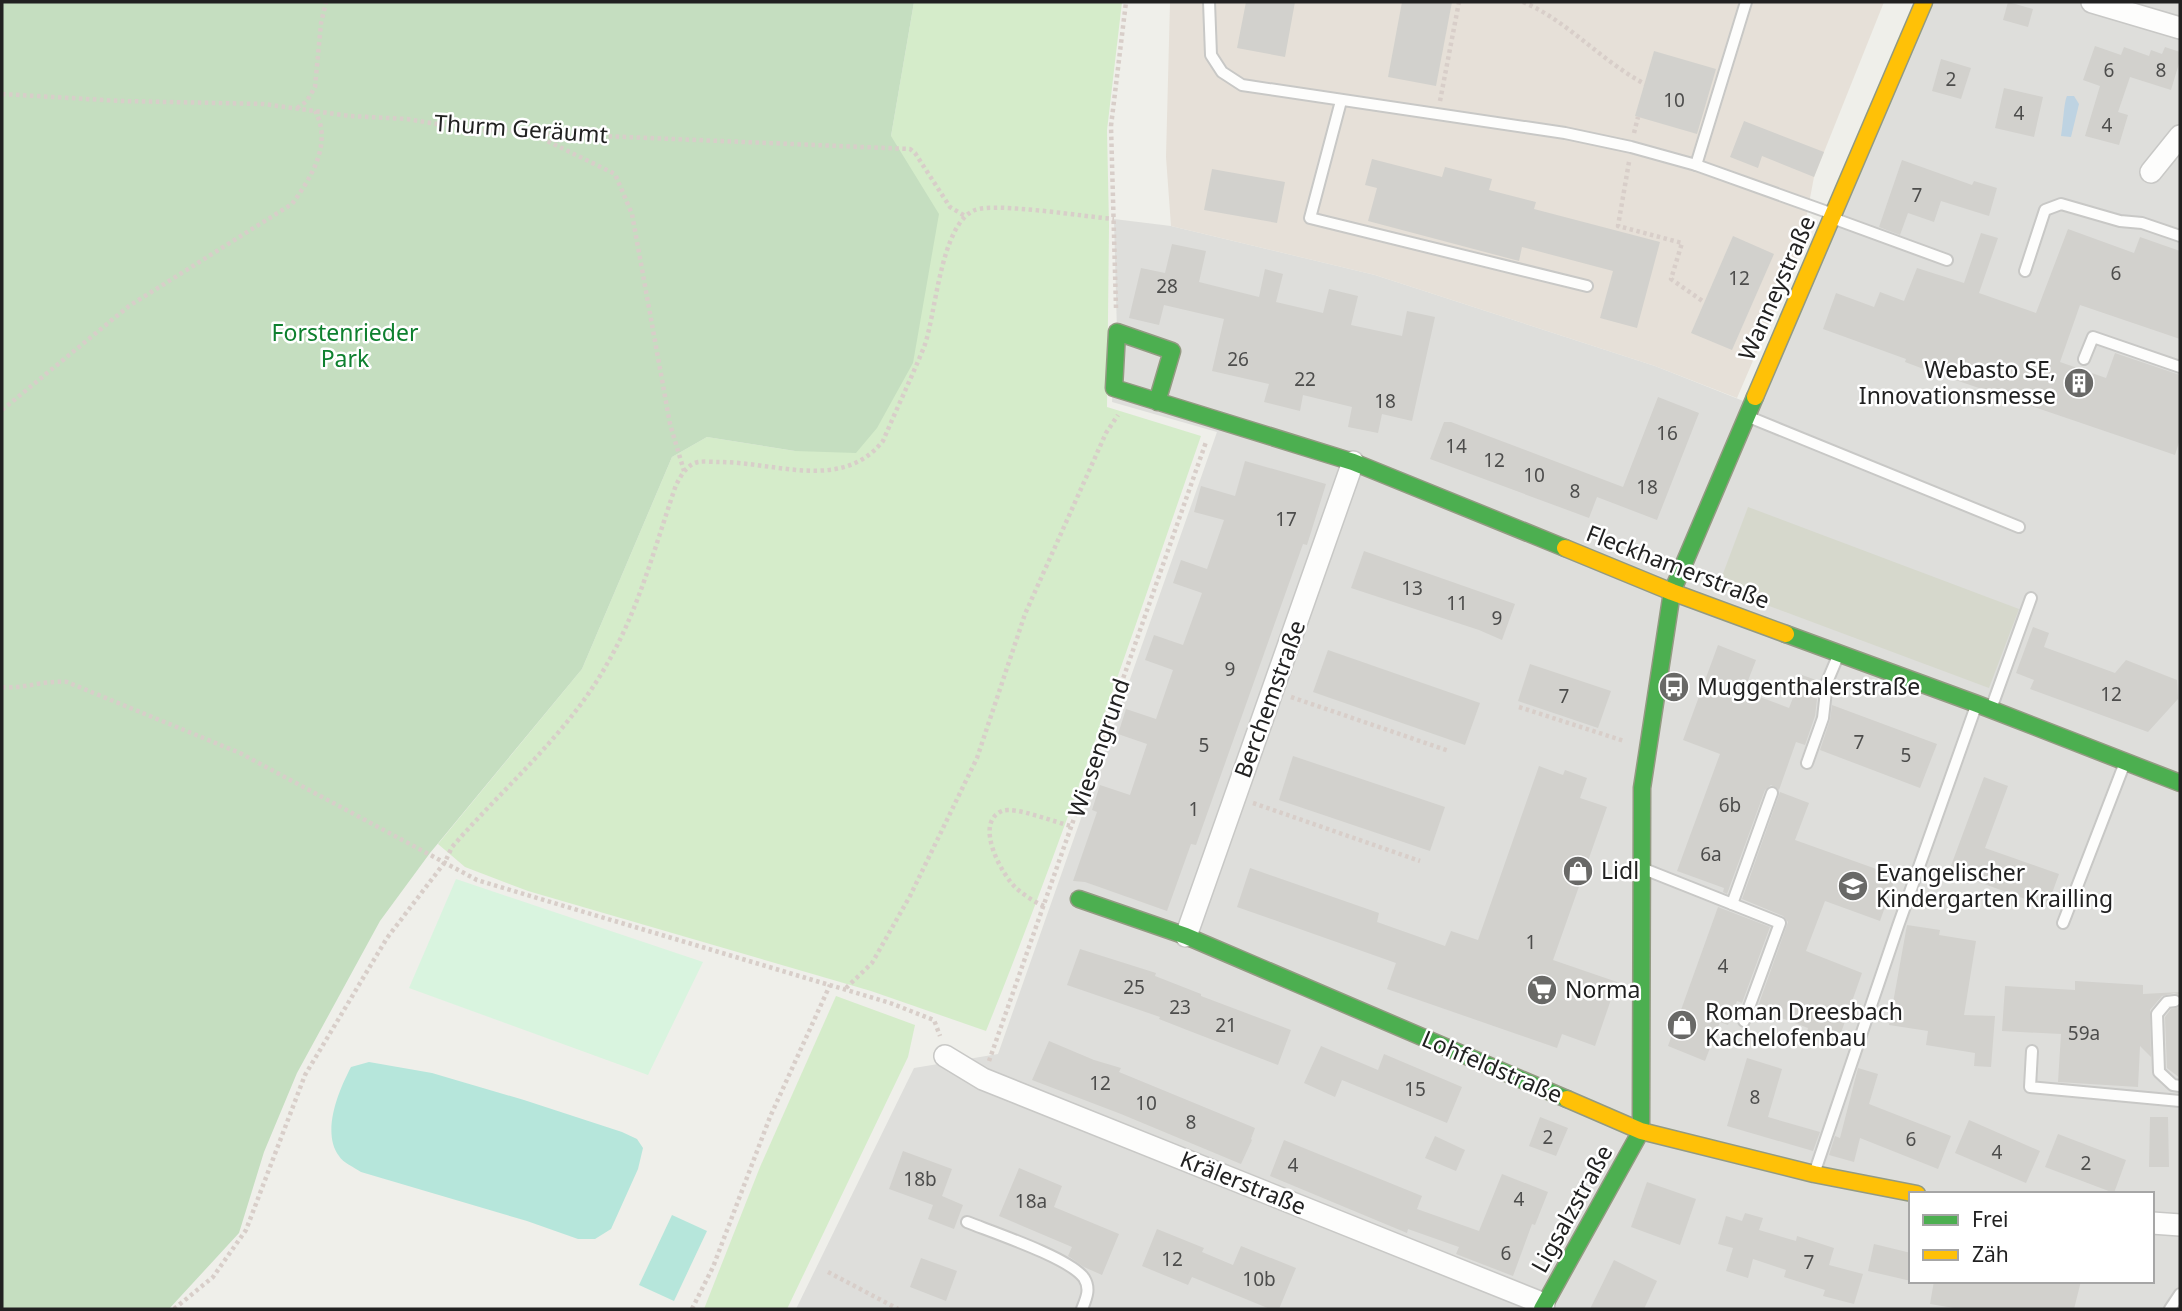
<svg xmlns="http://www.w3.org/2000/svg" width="2182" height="1311" font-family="'Noto Sans',sans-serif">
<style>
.residential{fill:#dededb;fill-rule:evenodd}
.military{fill:#e6e0d8}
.construction{fill:#d6d8cc}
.grass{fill:#d5ecca}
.forest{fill:#c5dec0}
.park{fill:#d9f4df}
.pitch{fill:#b6e6db}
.water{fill:#bed3e2}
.building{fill:#d2d1cd}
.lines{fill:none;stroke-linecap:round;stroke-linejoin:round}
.lane-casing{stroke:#c8c8c6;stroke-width:14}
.street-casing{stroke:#c8c8c6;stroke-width:24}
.fast-casing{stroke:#939a82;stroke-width:19}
.slow-casing{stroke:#939a82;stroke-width:19}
.path{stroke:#d8cec9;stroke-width:4.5;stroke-dasharray:3.5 3.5;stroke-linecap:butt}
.lane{stroke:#fdfdfc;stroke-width:10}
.street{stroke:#fdfdfc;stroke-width:21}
.fast{stroke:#4caf50;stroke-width:16}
.slow{stroke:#ffc107;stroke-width:16}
.labels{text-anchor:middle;stroke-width:5;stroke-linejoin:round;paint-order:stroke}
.number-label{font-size:19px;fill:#4d4d4c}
.street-label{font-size:23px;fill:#212121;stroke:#fff}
.park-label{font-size:23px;fill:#0e802f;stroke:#fff}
.poi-label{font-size:23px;fill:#212121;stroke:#fff;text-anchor:start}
</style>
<rect width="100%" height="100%" fill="#efefea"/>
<path class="residential" d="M1924,2H2180V1309H796L914,1068L998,1054L1217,432L1112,402L1117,332L1114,219L1171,226L1375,275L1655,366L1751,404ZM1911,1194H2152V1281H1911Z"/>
<polygon class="military" points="1170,2 1884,2 1814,177 1800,251 1737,398 1655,366 1375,275 1171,226 1166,157"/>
<polygon class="construction" points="1748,507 2019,609 1989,688 1718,587"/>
<g class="grass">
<path d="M914,2H1122L1107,130L1109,226L1107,407L1201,436C1132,635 1065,835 986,1031L871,991L528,891L465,867L438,844L582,669L672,457L707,437L795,451L891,136Z"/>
<polygon points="836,996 915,1025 908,1057 787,1309 704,1309 760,1167"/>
</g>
<polygon class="forest" points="2,2 914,2 891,136 939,214 913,363 877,428 856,453 795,451 707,437 672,457 582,669 430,853 380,921 297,1073 264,1152 239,1233 169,1309 2,1309"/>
<polygon class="park" points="456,879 703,962 648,1075 409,988"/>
<g class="pitch">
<path d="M369,1062L432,1073L524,1100L622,1132L637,1139L643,1148L638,1169L611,1229L595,1239H578L527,1221L361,1172C354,1167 343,1163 339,1156C321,1132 339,1090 351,1067Z"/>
<polygon points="672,1215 707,1231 674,1301 639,1285"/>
</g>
<path class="water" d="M2067,96H2074L2079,104L2071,137L2061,136C2063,126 2064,101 2067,96Z"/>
<g class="building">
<polygon points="1246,2 1295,2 1285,57 1237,48"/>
<polygon points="1402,2 1452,2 1436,86 1388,77"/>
<polygon points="2008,2 2033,9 2028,27 2003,20"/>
<polygon points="2095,46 2121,55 2124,47 2149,56 2151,50 2162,54 2165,47 2180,52 2180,60 2171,90 2130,77 2118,112 2128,115 2119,145 2085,136 2100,86 2083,80"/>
<polygon points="1654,51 1716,69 1697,134 1635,116"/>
<polygon points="1941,59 1971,68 1961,99 1932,91"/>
<polygon points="2004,88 2043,97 2034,137 1995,128"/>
<polygon points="1744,121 1824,152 1814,177 1762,156 1758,168 1730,157"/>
<polygon points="1372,159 1442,177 1445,167 1492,179 1489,190 1536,202 1534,209 1660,242 1637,328 1600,318 1613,271 1522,247 1519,261 1368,221 1377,188 1365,185"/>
<polygon points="1902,160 1972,185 1974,181 1997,188 1989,216 1941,201 1934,222 1908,213 1900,235 1879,227"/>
<polygon points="1212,169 1285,182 1277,223 1204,210"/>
<polygon points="2068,229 2134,253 2140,237 2180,251 2180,339 2080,305 2060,362 2106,378 2115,353 2180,375 2180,439 2175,455 1929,371 1905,362 1906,359 1823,329 1836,293 1874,307 1880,292 1904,301 1917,268 1964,283 1981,233 1998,238 1979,293 2036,313"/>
<polygon points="1733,236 1774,254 1732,350 1691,333"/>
<polygon points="1172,244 1206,251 1199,282 1259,297 1265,269 1283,274 1276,302 1323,313 1329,289 1358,296 1351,325 1402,336 1407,311 1435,317 1412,421 1382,414 1378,433 1348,427 1352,407 1303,395 1300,411 1264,402 1269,384 1212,371 1224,319 1164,305 1159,325 1129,318 1141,268 1165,273"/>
<polygon points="1658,397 1699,413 1657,520 1597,497 1589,518 1430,459 1444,422 1451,422 1623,487"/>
<polygon points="1245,461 1326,484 1307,545 1303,544 1196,845 1191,844 1167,911 1085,882 1073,881 1097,812 1092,810 1100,785 1130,795 1147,744 1118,734 1126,709 1156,719 1173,670 1145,660 1154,635 1183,645 1202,593 1173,583 1181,560 1207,569 1224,520 1194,512 1201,486 1235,496"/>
<polygon points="1364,551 1515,604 1502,640 1479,630 1351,588"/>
<polygon points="2033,627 2049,633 2044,647 2115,673 2126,660 2177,680 2178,699 2148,732 2030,689 2034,680 2016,673"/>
<polygon points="1718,645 1756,660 1744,691 1789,708 1802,675 1819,681 1813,697 1817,699 1815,716 1805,745 1796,742 1779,790 1771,785 1765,790 1727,894 1723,892 1724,888 1677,871 1720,754 1683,740"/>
<polygon points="1328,650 1480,703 1465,745 1313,692"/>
<polygon points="1530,664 1611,691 1598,728 1518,701"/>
<polygon points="1832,705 1937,744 1920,788 1820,750 1830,720"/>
<polygon points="1293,756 1445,807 1430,851 1279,800"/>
<polygon points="1539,766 1563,775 1565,770 1587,778 1580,798 1607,807 1553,960 1617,982 1595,1046 1562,1034 1557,1048 1387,989 1396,963 1237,907 1250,868 1379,913 1377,922 1445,946 1451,931 1478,940"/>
<polygon points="1984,777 2008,786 1985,848 2059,874 2047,907 1949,871"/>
<polygon points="1780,792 1809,803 1795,840 1896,876 1880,921 1825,901 1806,951 1862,973 1836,1047 1806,1036 1808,1028 1757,1009 1788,922 1783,916 1742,899"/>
<polygon points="1718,907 1770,927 1742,1003 1737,1001 1728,1025 1720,1022 1705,1061 1668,1046"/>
<polygon points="1907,925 1940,930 1939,935 1976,941 1964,1015 1995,1016 1991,1067 1974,1066 1975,1053 1926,1045 1928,1031 1889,1025"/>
<polygon points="1080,949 1156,973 1155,976 1201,994 1201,996 1291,1030 1278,1065 1187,1030 1159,1019 1160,1017 1067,985"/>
<polygon points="2075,981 2143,985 2143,994 2180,992 2180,995 2174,993 2162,996 2150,1010 2151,1057 2140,1046 2138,1087 2058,1082 2061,1034 2002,1031 2005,986 2075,990"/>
<polygon points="2180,1007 2180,1078 2167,1068 2165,1017 2171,1009"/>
<polygon points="1049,1041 1094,1060 1121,1068 1119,1072 1255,1128 1251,1139 1252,1140 1241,1164 1121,1114 1032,1080"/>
<polygon points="1321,1046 1378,1070 1384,1054 1462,1087 1447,1123 1342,1080 1335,1097 1304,1083"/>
<polygon points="1747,1058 1782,1069 1768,1117 1820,1132 1813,1151 1727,1126"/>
<polygon points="1858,1068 1878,1074 1869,1104 1951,1136 1938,1169 1860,1138 1854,1162 1829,1155 1835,1136 1840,1138"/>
<polygon points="1540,1117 1568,1128 1556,1156 1529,1146"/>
<polygon points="2150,1117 2168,1117 2169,1167 2149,1167"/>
<polygon points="1969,1120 2040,1151 2026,1183 1955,1153"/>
<polygon points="2058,1134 2126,1160 2114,1193 2045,1167"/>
<polygon points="1435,1136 1465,1150 1456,1171 1425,1158"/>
<polygon points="1284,1140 1422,1196 1417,1209 1479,1231 1502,1174 1548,1192 1535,1225 1532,1224 1513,1276 1456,1254 1459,1247 1408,1229 1407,1233 1270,1176"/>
<polygon points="903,1151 952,1169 942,1196 963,1205 954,1229 928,1219 933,1205 889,1189"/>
<polygon points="1019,1168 1062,1186 1054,1207 1119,1234 1102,1275 1084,1267 1068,1256 1072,1247 999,1216"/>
<polygon points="1647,1182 1696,1199 1680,1245 1631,1227"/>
<polygon points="1745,1213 1763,1218 1759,1230 1796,1241 1797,1236 1834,1248 1829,1265 1863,1274 1854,1304 1823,1296 1825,1290 1784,1277 1786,1270 1753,1259 1748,1278 1726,1271 1733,1248 1718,1244 1726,1216 1742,1221"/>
<polygon points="1157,1229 1204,1248 1202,1252 1233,1265 1241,1246 1296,1268 1279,1309 1270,1309 1192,1277 1188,1285 1142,1266"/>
<polygon points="1874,1244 1911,1253 1911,1281 1868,1271"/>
<polygon points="921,1258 957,1271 946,1301 910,1287"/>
<polygon points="1614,1260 1657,1281 1644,1309 1590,1309"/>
<polygon points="1934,1281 2081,1281 2074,1309 1960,1309 1930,1304"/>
</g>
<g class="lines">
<g class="lane-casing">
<g id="lane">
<polyline points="1209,2 1211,55 1222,72 1242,85 1565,133 1631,147 1696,165 1833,214"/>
<polyline points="1341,101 1310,218 1587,286"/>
<polyline points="1696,165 1746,2"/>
<polyline points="1835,219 1947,260"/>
<polyline points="2025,271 2045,210 2061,204 2120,221 2142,223 2180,236"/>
<polyline points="2084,359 2093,337 2180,367"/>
<polyline points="1749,417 2019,527"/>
<polyline points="1992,706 2031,598"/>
<polyline points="1807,763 1823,718 1827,682 1838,656"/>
<polyline points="1644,869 1780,923 1744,1021"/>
<polyline points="1732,904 1772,793"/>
<polyline points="2063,923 2124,765"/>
<polyline points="2175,1001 2167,1002 2157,1014 2159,1072 2173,1085 2180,1086"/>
<polyline points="2032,1051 2030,1087 2180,1101"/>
<polyline points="1815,1171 1898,926 1976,706"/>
<path d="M967,1222C992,1232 1070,1258 1084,1278C1091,1289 1086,1299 1082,1309"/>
<polyline points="2170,1309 2180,1294"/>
</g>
</g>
<g class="street-casing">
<g id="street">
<polyline points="2092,2 2180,28"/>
<polyline points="2151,172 2180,136"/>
<polyline points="1186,936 1353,462"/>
<polyline points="945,1056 983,1079 1544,1304"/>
<polyline points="2152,1223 2180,1225"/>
</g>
</g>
<g class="fast-casing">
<g id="fast">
<polyline points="1157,402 1172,351 1117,332 1114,388 1353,462 1565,548"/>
<polyline points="1786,634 1977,704 2180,783"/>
<polyline points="1079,899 1186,936 1567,1099"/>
<polyline points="1542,1309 1641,1131 1642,788 1672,592 1755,397"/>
</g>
</g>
<g class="slow-casing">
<g id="slow">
<polyline points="1755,397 1924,2"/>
<polyline points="1565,548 1672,592 1786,634"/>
<polyline points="1567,1099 1641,1131 1814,1174 1917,1194"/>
</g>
</g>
<g class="path">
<path d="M1523,2C1568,21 1601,61 1645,84"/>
<polyline points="2,94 121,101 264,104 350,116 407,119 479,131 506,130 531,133 910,149 915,153 950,207 965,216"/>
<polyline points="1440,101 1459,2"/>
<polyline points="297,108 307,101 315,87 321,23 326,2"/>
<polyline points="1634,133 1638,117"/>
<polyline points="535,135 615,174 632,214 670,424 684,471"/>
<polyline points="1629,162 1618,226 1682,243 1671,279 1704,302"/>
<polyline points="1116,308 1111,126 1126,2"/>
<path d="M2,410L129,306L292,204C311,178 333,143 315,111"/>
<path d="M2,687C24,689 44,680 67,682L240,753L477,880L890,1003L934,1020L940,1036"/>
<polyline points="1291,697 1449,751"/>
<polyline points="1519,707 1624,741"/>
<polyline points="1253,803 1420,861"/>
<path d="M1044,906C1034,902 1024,895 1016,888C1002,875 973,823 1002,811C1015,806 1057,823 1071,826"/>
<polyline points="846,988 872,963 910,896 977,758 1025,614 1106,433 1118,415"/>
<polyline points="989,1061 1206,442"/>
<polyline points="828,1272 898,1309"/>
<path d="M174,1309L213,1277L246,1230L305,1075L387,938L445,862L452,847C504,787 568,734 607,664C639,609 655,546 676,485C681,476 686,465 698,462C704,461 713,462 719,462C776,462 842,492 883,441C896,410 911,379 924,347C936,316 940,224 975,210C995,202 1087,217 1114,219"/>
<polyline points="692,1309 713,1267 770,1117 830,985"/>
</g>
<use href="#lane" class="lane"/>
<use href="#street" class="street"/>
<use href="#fast" class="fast"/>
<use href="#slow" class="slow"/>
</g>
<defs>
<g id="building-disc" transform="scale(1.575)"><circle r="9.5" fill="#696967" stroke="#fff"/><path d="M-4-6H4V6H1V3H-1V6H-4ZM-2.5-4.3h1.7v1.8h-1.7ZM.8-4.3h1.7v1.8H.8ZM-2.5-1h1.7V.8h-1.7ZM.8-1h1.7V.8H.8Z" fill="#fff"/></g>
<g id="bus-disc" transform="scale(1.575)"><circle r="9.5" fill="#696967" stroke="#fff"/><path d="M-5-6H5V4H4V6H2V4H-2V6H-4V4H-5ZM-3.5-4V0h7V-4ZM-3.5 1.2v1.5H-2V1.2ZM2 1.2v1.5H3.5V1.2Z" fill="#fff"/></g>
<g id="shop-disc" transform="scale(1.575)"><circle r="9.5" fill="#696967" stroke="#fff"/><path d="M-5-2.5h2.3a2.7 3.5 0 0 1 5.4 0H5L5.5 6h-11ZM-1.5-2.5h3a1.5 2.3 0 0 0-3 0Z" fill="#fff"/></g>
<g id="school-disc" transform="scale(1.575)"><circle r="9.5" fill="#696967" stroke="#fff"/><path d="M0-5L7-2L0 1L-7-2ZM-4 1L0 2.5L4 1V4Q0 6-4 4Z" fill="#fff"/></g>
<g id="supermarket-disc" transform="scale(1.575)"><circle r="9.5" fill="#696967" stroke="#fff"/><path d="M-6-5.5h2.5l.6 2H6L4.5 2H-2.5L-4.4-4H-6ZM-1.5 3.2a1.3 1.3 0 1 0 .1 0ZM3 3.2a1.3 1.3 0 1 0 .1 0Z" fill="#fff"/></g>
</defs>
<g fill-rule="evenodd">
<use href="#building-disc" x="2079" y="383"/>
<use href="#bus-disc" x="1674" y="687"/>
<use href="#shop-disc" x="1578" y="871"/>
<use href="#school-disc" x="1853" y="886"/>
<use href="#supermarket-disc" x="1542" y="990"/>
<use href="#shop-disc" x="1682" y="1025"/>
</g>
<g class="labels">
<g class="number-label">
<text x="2109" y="77">6</text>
<text x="2161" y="77">8</text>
<text x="1951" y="86">2</text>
<text x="1674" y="107">10</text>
<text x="2019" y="120">4</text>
<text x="2107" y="132">4</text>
<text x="1917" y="202">7</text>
<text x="2116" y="280">6</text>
<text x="1739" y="285">12</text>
<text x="1167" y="293">28</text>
<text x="1238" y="366">26</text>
<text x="1305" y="386">22</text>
<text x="1385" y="408">18</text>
<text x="1667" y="440">16</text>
<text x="1456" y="453">14</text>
<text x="1494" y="467">12</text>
<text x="1534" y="482">10</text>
<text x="1647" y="494">18</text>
<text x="1575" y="498">8</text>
<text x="1286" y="526">17</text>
<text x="1412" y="595">13</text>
<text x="1457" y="610">11</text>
<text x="1497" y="625">9</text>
<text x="1230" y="676">9</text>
<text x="2111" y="701">12</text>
<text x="1564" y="703">7</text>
<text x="1859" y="749">7</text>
<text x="1204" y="752">5</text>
<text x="1906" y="762">5</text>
<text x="1730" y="812">6b</text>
<text x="1194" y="816">1</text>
<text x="1711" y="861">6a</text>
<text x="1531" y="949">1</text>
<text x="1723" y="973">4</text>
<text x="1134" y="994">25</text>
<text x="1180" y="1014">23</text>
<text x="1226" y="1032">21</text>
<text x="2084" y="1040">59a</text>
<text x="1100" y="1090">12</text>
<text x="1415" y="1096">15</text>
<text x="1755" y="1104">8</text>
<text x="1146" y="1110">10</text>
<text x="1191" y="1129">8</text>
<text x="1548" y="1144">2</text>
<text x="1911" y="1146">6</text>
<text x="1997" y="1159">4</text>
<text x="2086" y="1170">2</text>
<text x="1293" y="1172">4</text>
<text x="920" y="1186">18b</text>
<text x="1519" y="1206">4</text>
<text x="1031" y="1208">18a</text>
<text x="1506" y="1260">6</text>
<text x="1172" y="1266">12</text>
<text x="1809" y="1269">7</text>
<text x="1259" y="1286">10b</text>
</g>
<g class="street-label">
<text transform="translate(521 129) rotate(4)" y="8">Thurm Geräumt</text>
<text transform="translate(1777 288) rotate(-66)" y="8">Wanneystraße</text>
<text transform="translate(1678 567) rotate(21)" y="8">Fleckhamerstraße</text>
<text transform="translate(1270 699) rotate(-70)" y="8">Berchemstraße</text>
<text transform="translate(1099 748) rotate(-71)" y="8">Wiesengrund</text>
<text transform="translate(1492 1067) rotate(23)" y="8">Lohfeldstraße</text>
<text transform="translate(1243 1183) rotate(22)" y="8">Krälerstraße</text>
<text transform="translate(1572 1209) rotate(-61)" y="8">Ligsalzstraße</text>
</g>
<g class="park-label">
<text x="345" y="341">Forstenrieder<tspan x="345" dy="26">Park</tspan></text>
</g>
<g class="poi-label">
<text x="2056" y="378" text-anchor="end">Webasto SE,<tspan x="2056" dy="26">Innovationsmesse</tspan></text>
<text x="1697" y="695">Muggenthalerstraße</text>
<text x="1601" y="879">Lidl</text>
<text x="1876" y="881">Evangelischer<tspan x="1876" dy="26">Kindergarten Krailling</tspan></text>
<text x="1565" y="998">Norma</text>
<text x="1705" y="1020">Roman Dreesbach<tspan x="1705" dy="26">Kachelofenbau</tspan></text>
</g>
</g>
<rect width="2182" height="1311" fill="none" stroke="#212121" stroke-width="7"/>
<rect x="1909" y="1192" width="245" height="91" fill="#ffffff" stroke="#a6a6a6" stroke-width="2"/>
<rect x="1923" y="1215" width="35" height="10" fill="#4caf50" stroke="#a6a6a6" stroke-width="2"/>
<text x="1972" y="1227" font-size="21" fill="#212121">Frei</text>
<rect x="1923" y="1250" width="35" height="10" fill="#ffc107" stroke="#a6a6a6" stroke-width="2"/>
<text x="1972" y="1262" font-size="21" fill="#212121">Zäh</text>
</svg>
